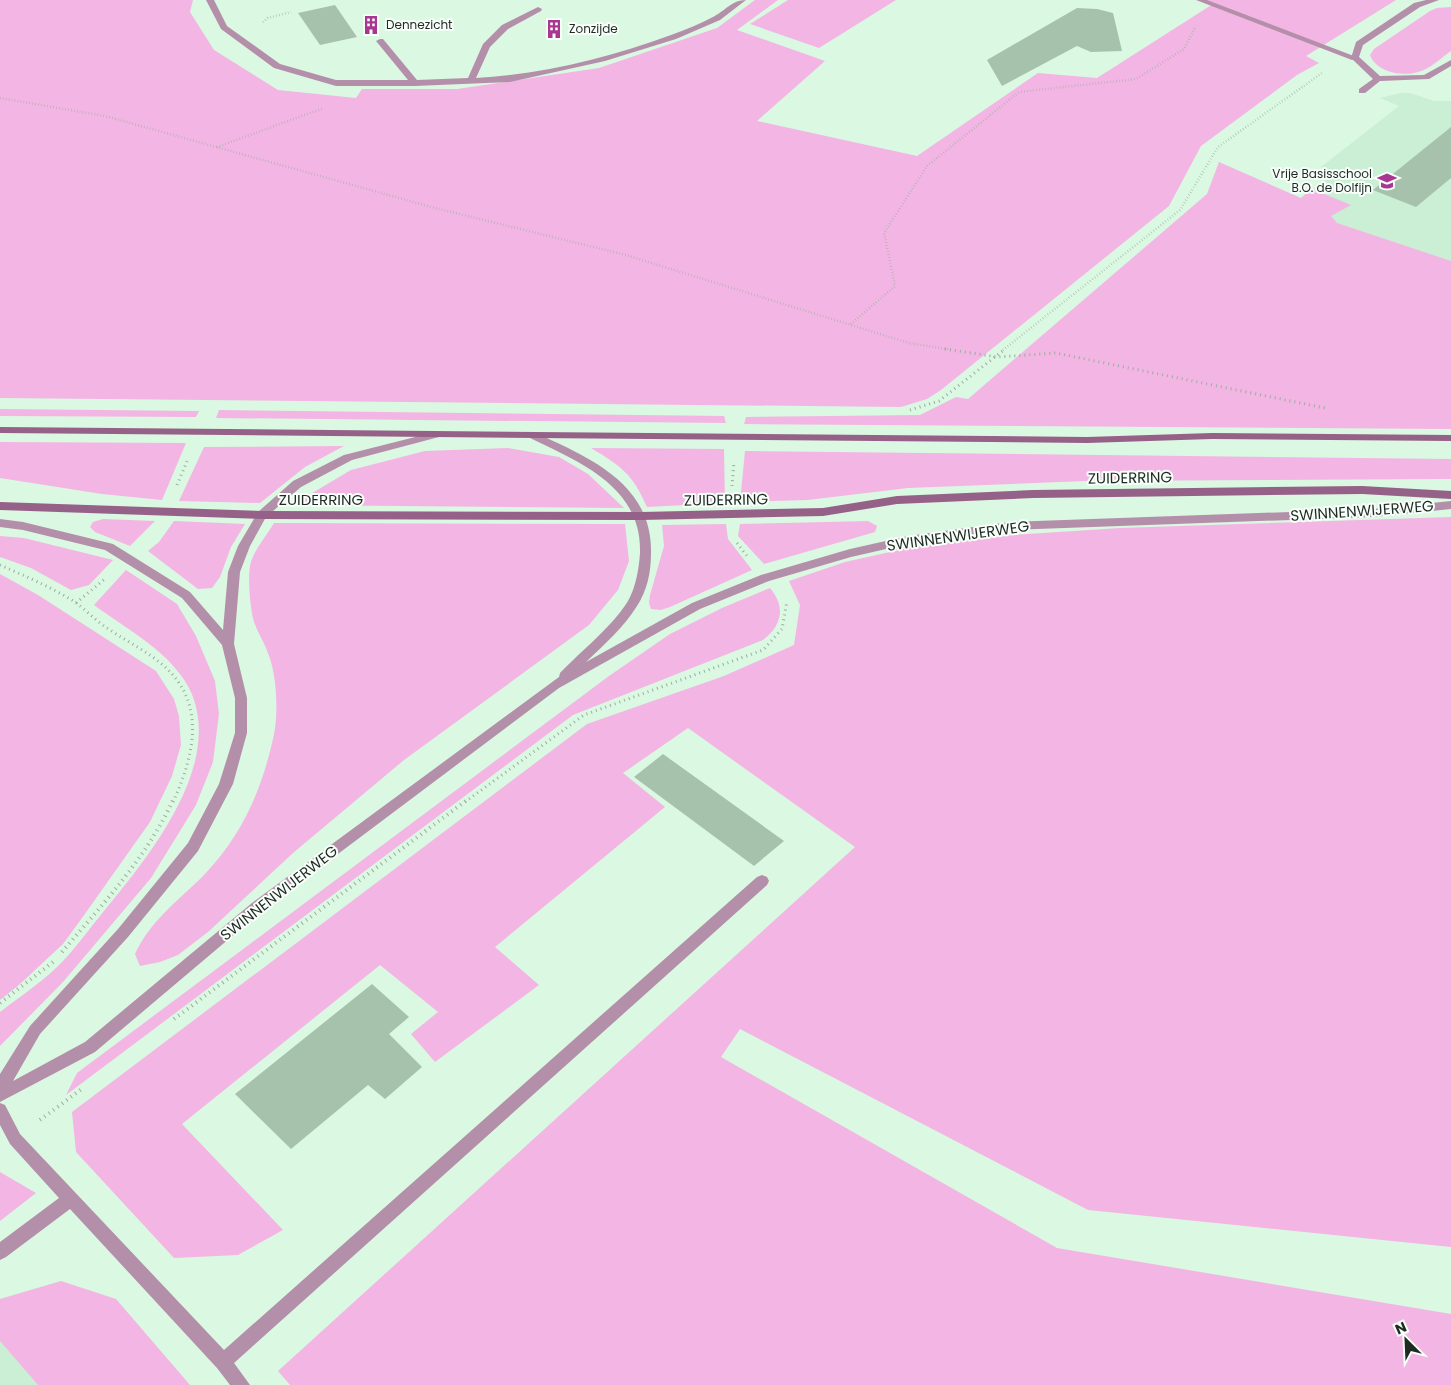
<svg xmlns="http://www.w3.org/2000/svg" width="1451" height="1385" font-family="Poppins,sans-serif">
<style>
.built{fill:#caefd4}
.green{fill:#f3b5e3}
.building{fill:#a6c2ad}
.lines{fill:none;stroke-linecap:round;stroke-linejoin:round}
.path-far2{stroke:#99af9e;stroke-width:2.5;stroke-dasharray:0.5 2.5;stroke-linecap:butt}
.path-far1{stroke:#99af9e;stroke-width:3;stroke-dasharray:1 4;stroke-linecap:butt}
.path{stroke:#99af9e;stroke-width:4;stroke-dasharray:1 4.5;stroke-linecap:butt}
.service{fill:#b48faa;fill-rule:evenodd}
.minor{fill:#b48faa;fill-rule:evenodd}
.secondary{fill:#956188;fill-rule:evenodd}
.labels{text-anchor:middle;stroke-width:4;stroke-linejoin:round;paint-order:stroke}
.far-poi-label{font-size:12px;fill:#1f2a22;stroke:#f8fefa;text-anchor:start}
.street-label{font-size:15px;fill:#1f2a22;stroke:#f8fefa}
</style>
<rect width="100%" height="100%" fill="#dbf8e2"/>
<g class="built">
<polygon points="1401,93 1410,93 1434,101 1451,101 1451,272 1220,269 1305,194 1334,173 1321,167 1399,106 1380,98"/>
<polygon points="0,1341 38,1385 0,1385"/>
</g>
<g class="green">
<polygon points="0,0 193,0 190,12 214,50 278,90 356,98 362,89 457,89 599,68 717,28 755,0 778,0 737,30 825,61 757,121 917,156 1038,73 1097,78 1213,4 1206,0 1396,0 1306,56 1319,63 1297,75 1201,146 1169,206 941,390 927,399 901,407 0,398"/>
<polygon points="788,0 896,0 819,48 750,24"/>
<path d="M1451,7V51C1441,58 1430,69 1418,72C1402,77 1376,72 1370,55L1374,49L1430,11L1437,8Z"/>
<polygon points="1219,162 1301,198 1312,189 1351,205 1331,216 1337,223 1451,261 1451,429 744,424 746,417 920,415 956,397 968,399 1207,194"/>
<polygon points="0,409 199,411 196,417 0,416"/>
<polygon points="219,410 724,416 726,423 216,418"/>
<polygon points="0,442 186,443 162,500 102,494 0,478"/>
<polygon points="344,446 305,467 260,503 179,501 204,447"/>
<polygon points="508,448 559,457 588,474 624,508 292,505 351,470 425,451"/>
<path d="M591,448L724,449L725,503L647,507C632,473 622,467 591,448Z"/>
<polygon points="745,451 1451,459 1451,479 1085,481 908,488 808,500 740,502"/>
<polygon points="1451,517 1451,1247 1088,1210 740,1029 721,1057 1057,1248 1451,1314 1451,1385 290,1385 278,1371 855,847 688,728 623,773 665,807 495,947 539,985 435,1062 411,1034 438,1012 380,965 182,1124 283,1230 238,1255 174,1258 76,1152 72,1112 587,724 724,676 794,645 800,605 789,581 845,562 908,548 1012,535 1120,528"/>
<polygon points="103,519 155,521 130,546 95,532 90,527 93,522"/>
<polygon points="174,521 245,524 231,547 220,577 212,588 198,589 148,551 159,542"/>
<polygon points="868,521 877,526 875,532 764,564 738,536 740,524"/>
<path d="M274,523L625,524L629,561L618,590L589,625L404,760L293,853L208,932L178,955L160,962L140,966L135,954C150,921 179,900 204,875C242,835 261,792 273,739C279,715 277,675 268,653C264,642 258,633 254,622C250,609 247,574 251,562C255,549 267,535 274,523Z"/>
<polygon points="726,524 728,539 752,570 670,607 661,610 651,609 649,603 650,595 664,546 662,525"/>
<polygon points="0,536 24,538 113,560 89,585 71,590 31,568 0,557"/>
<path d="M126,570L177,604L196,636L215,681L219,714L213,762L196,805L151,878L63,982L0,1046V1012C18,998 39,984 56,968C72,953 86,933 100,916C145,861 224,768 191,692C173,653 128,630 94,605Z"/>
<polygon points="0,574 38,595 156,671 174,699 179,716 181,745 172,776 150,822 82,918 63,944 20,984 0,1000"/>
<path d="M770,588C786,607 782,625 763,640L573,715L66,1095L77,1073L609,676L670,634L722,608Z"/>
<polygon points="0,1172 36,1193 0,1221"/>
<polygon points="61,1281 116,1299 190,1385 38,1385 0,1341 0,1299"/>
</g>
<g class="building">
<polygon points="335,5 357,37 320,45 298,13"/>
<polygon points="1077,8 1097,9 1113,13 1122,51 1091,52 1077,46 1002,86 987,60"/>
<polygon points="1451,127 1451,178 1416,207 1373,190"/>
<polygon points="663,754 784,841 754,866 634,777"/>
<polygon points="372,984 409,1017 389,1034 422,1067 385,1099 368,1085 291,1149 235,1094"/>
</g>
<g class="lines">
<g class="path-far2">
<polyline points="263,22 268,18 291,12"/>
<polyline points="0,98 105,116 435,208 626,255 909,343 953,350"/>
<polyline points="217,147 324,108"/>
<polyline points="851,324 895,286 884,233 927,166 1019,92 1136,79 1184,49 1196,26"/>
<polyline points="1003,350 1180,210 1218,147 1322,73"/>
</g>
<g class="path-far1">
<polyline points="945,349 997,357 1056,353 1325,408"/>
<polyline points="910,410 939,401 1005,349"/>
<polyline points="177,485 188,459"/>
<polyline points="732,486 734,462"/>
<polyline points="737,543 747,556"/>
<path d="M0,565C25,576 51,587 75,602C86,610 96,621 107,628C126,641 147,651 164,666C207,704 194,756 173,802"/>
<polyline points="76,603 106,578"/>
<polyline points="465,802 584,715 763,650 782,629 787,601"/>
</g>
<g class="path">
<path d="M62,952C102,905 147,857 173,800"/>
<polyline points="0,1003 53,962"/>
<polyline points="174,1019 467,800"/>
<polyline points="40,1120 83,1088"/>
</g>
<g class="service">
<path d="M206,0H214L227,26L280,64L336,80H408L376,41L380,39H383L417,80L468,78L483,44L502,25L538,7L542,9L541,11L508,29L490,47L476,78C540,75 611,57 671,35C685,30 700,24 713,17C725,11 732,0 746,0L720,20L676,39L605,61L510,82L415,86H336L274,68L221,29Z"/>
<polygon points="1196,0 1207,0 1359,58 1352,60"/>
<polygon points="762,875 767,877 769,881 767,885 234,1363 250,1385 230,1385 217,1368 70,1209 6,1257 0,1260 0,1242 59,1198 10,1144 0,1125 0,1103 5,1105 20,1134 224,1350 757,877"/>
</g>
<g class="minor">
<polygon points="1426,0 1439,0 1420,7 1363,45 1359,57 1380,76 1424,75 1451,60 1451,66 1429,79 1380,81 1365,93 1359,93 1359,89 1373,79 1351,58 1356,42 1414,3"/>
<path d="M435,432L439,433L440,435L439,437L352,460L301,487L266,517L250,546L240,572L234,644L247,698V733L233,784L198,851L128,937L40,1034L13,1081L85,1042L252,903L559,677L560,673C582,650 611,628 628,601C636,587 639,568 640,553C642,486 579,462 528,437L527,435L528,433H536C590,458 653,484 651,554C651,572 647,591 637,606C624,627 604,645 586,662L692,603L761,575L850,549L908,536L1009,522L1373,509L1451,501V509L1373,517L1009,530L908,544L851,557L769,581L700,609L559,688L262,911L95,1052L0,1102V1074L30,1026L118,929L188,843L219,784L235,733V698L222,645L182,598L105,550L23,530L0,527V519L23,522L113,544L190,592L223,630L228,572L238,546L258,512L293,481L344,455Z"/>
</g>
<g class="secondary">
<polygon points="0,427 1087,437 1212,433 1451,435 1451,441 1212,439 1087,443 0,433"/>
<polygon points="1362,486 1451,491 1451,499 1362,494 1033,498 897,504 823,516 641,520 262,519 0,510 0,502 262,511 641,512 823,508 897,496 1033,490"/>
</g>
</g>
<defs>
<g id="building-bare" transform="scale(1.5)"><path d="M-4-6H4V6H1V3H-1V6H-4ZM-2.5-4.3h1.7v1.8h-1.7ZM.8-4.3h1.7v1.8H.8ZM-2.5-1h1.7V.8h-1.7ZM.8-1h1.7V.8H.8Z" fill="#a83792" stroke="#f8fefa" stroke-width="2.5" paint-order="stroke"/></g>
<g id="school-bare" transform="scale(1.5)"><path d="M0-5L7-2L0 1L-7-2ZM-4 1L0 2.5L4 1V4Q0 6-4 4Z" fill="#a83792" stroke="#f8fefa" stroke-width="2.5" paint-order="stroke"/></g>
</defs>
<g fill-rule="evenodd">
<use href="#building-bare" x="371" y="25"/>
<use href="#building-bare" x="554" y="29"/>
<use href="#school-bare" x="1387" y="181"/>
</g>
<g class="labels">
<g class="far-poi-label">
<text x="386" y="29">Dennezicht</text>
<text x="569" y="33">Zonzijde</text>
<text x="1372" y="178" text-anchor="end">Vrije Basisschool<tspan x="1372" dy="14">B.O. de Dolfijn</tspan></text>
</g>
<g class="street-label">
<text transform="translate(1130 478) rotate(-1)" y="5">ZUIDERRING</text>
<text x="321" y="505">ZUIDERRING</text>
<text transform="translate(726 500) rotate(-1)" y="5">ZUIDERRING</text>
<text transform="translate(1362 511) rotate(-4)" y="5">SWINNENWIJERWEG</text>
<text transform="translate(958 536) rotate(-8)" y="5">SWINNENWIJERWEG</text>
<text transform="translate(279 893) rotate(-38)" y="5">SWINNENWIJERWEG</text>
</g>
</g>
<g transform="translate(1406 1340) rotate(336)" stroke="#f8fefa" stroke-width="4" paint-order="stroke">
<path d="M0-4L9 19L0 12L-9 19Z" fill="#1f2a22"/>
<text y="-8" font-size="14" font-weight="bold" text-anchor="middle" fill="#1f2a22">N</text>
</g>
</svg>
